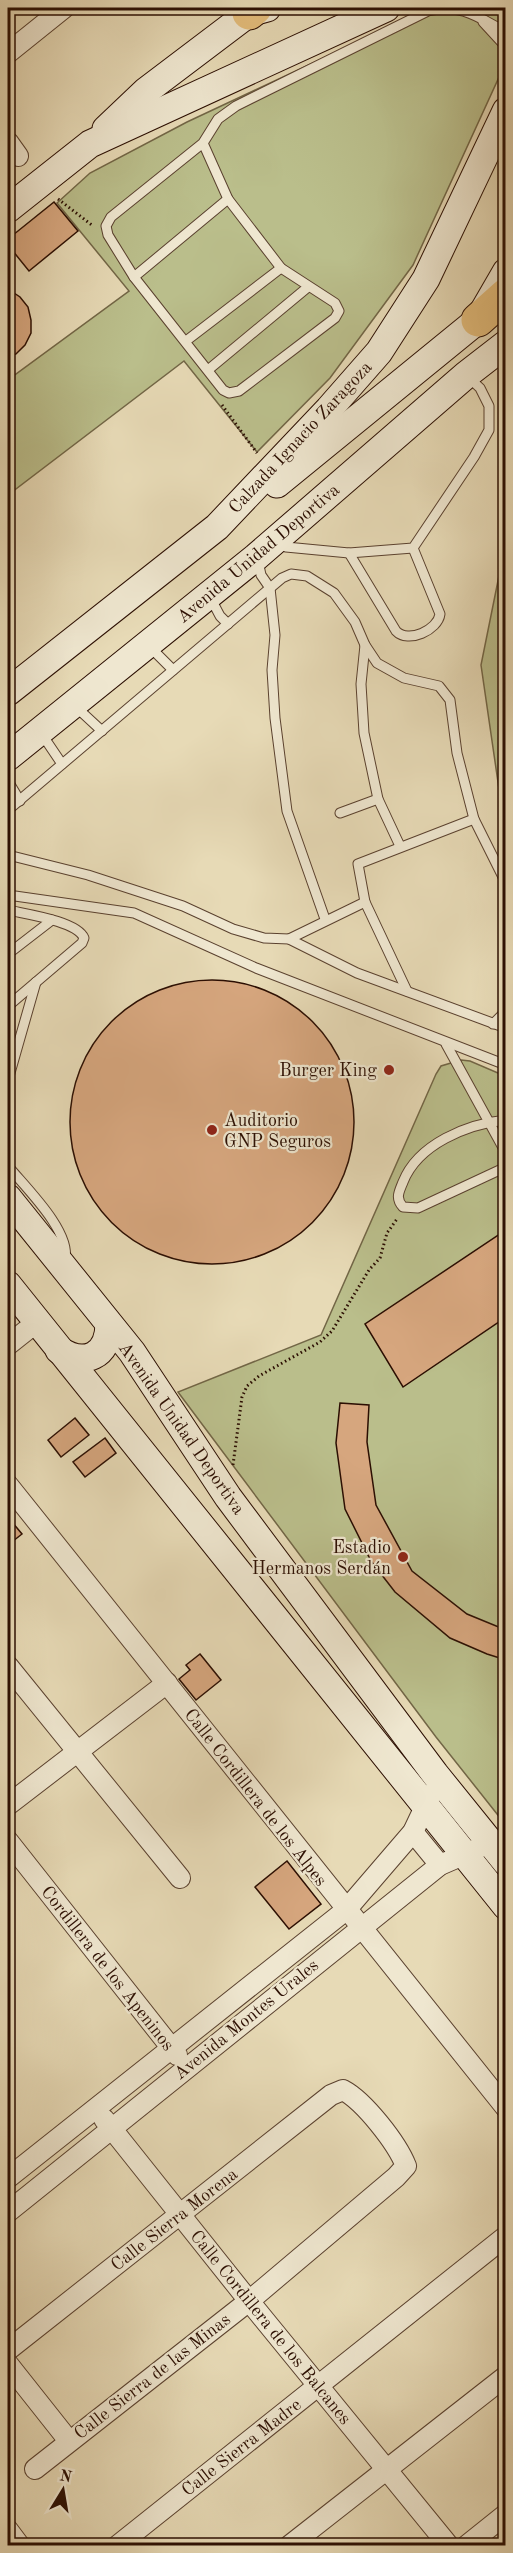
<svg xmlns="http://www.w3.org/2000/svg" width="513" height="2553" font-family="'Old Standard TT',serif">
<style>
.green{fill:#babe8b;stroke:#726646;stroke-width:1.5}
.building{fill:#d6a67e;stroke:#2b0e02;stroke-width:1.5}
.lines{fill:none;stroke-linecap:round;stroke-linejoin:round}
.lane-casing{stroke:#5a412f;stroke-width:11}
.street-casing{stroke:#5a412f;stroke-width:22}
.secondary-casing{stroke:#2b0e02;stroke-width:29}
.highway-casing{stroke:#2b0e02;stroke-width:35}
.path{stroke:#2b0e02;stroke-width:3;stroke-dasharray:1.5 3;stroke-linecap:butt}
.lane{stroke:#efe7d0;stroke-width:9}
.street{stroke:#efe7d0;stroke-width:20}
.secondary{stroke:#efe7d0;stroke-width:27}
.highway{stroke:#e4bd7b;stroke-width:33}
.poi-dot{fill:#8f2418;stroke:#efe7d0;stroke-width:2}
.labels{text-anchor:middle;stroke-width:4.5;stroke-linejoin:round;paint-order:stroke}
.street-label{font-size:18px;fill:#2b0e02;stroke:#efe7d0}
.poi-label{font-size:18px;fill:#2b0e02;stroke:#efe7d0;text-anchor:end}
</style>
<rect width="100%" height="100%" fill="#e7dab6"/>
<filter id="stains"><feTurbulence type="fractalNoise" baseFrequency=".00333" numOctaves="4"/><feColorMatrix values="0 0 0 0 .2 0 0 0 0 .09 0 0 0 0 .02 0 0 0 .5 -.17"/></filter>
<radialGradient id="worn" r=".72"><stop offset=".6" stop-color="#630" stop-opacity="0"/><stop offset="1" stop-color="#630" stop-opacity=".3"/></radialGradient>
<g class="green">
<polygon points="430,8 505,8 505,64 413,265 330,378 257,452 184,361 8,495 8,380 129,291 57,203 90,173 187,122"/>
<polygon points="505,546 506,806 505,806 500,796 481,665"/>
<polygon points="461,1060 470,1061 505,1076 505,1824 436,1737 178,1392 321,1335 436,1074 441,1066"/>
</g>
<g class="building">
<polygon points="54,202 78,231 29,271 8,245 8,239"/>
<polygon points="8,289 20,297 28,307 31,320 31,333 25,345 16,354 8,358"/>
<circle cx="212" cy="1122" r="142"/>
<polygon points="506,1230 506,1317 403,1387 365,1324"/>
<polygon points="340,1403 369,1405 367,1442 376,1505 412,1571 467,1614 506,1630 506,1660 487,1654 450,1638 395,1592 371,1561 345,1509 336,1443"/>
<polygon points="75,1418 89,1435 61,1457 48,1440"/>
<polygon points="105,1438 116,1453 85,1477 73,1462"/>
<polygon points="12,1522 22,1534 8,1545 8,1525"/>
<polygon points="200,1654 221,1680 196,1700 179,1679 190,1670 186,1665"/>
<polygon points="287,1861 321,1904 289,1929 255,1887"/>
</g>
<g class="lines">
<g class="lane-casing">
<g id="lane">
<polyline points="483,22 506,47"/>
<path d="M203,143L111,217L106,226L108,235L134,277L223,390L229,393L239,391L335,318L339,311L335,303L281,268L228,199L203,143L218,119L236,106L428,11C461,3 478,17 506,32"/>
<polyline points="134,277 228,199"/>
<polyline points="186,341 281,268"/>
<polyline points="208,370 308,287"/>
<polyline points="277,544 286,547 349,553 413,548 474,457 489,430 489,406 480,388 468,377"/>
<path d="M349,553L396,631C408,644 438,630 440,614L413,548"/>
<polyline points="258,561 261,575 270,588 275,635 272,670 275,718 287,811 325,919"/>
<polyline points="210,597 220,616 228,624"/>
<polyline points="365,645 361,684 364,733 378,799 400,846"/>
<polyline points="149,646 173,670"/>
<polyline points="75,706 102,731"/>
<polyline points="41,733 62,764"/>
<polyline points="8,781 20,801"/>
<polyline points="8,810 282,578 291,574 307,576 334,593 355,622 365,645 377,663 404,678 439,686 450,700 457,753 474,819 506,883"/>
<polyline points="340,813 378,799"/>
<polyline points="8,855 88,875 183,906 233,929 264,938 289,939 357,973 506,1028"/>
<polyline points="8,895 134,913 256,968 506,1065"/>
<polyline points="365,902 407,991"/>
<path d="M8,910C25,914 77,921 84,938L82,943L8,1006"/>
<polyline points="289,939 365,902 358,864 474,819"/>
<polyline points="8,954 52,920"/>
<polyline points="493,1024 506,1011"/>
<polyline points="446,1044 506,1153"/>
<polyline points="8,1080 36,982"/>
<path d="M506,1120C467,1124 418,1144 403,1182C399,1192 395,1198 403,1207L418,1208L506,1167"/>
<path d="M8,1166C25,1187 71,1231 65,1259"/>
</g>
</g>
<g class="street-casing">
<g id="street">
<polyline points="8,53 64,8"/>
<polyline points="8,142 18,156"/>
<polyline points="8,1345 37,1322"/>
<polyline points="8,1485 506,2108"/>
<polyline points="8,1666 180,1878"/>
<polyline points="8,1805 167,1683"/>
<polyline points="413,1832 440,1865"/>
<polyline points="8,1841 177,2055"/>
<polyline points="104,2119 249,2301 449,2546"/>
<polyline points="8,2178 346,1910 413,1832 431,1794"/>
<polyline points="8,2212 440,1865 477,1849"/>
<path d="M8,2350L331,2095L343,2090C364,2101 397,2143 406,2166L396,2177L249,2301L35,2469"/>
<polyline points="8,2364 69,2441"/>
<polyline points="8,2530 20,2546"/>
<polyline points="117,2546 506,2236"/>
<polyline points="289,2546 506,2376"/>
<polyline points="466,2546 506,2514"/>
</g>
</g>
<g class="secondary-casing">
<g id="secondary">
<polyline points="106,129 146,91 249,13 267,8"/>
<polyline points="8,209 90,144 386,8"/>
<polyline points="484,310 506,272"/>
<polyline points="277,484 478,320"/>
<polyline points="8,692 217,527 329,409 379,352 426,279 506,111"/>
<polyline points="8,757 256,557 466,375 506,344"/>
<polyline points="8,1198 132,1352 228,1497 435,1774 506,1862"/>
<polyline points="8,1285 506,1906"/>
<path d="M59,1350C85,1367 108,1356 109,1325"/>
</g>
</g>
<g class="highway-casing">
<g id="highway">
<polyline points="249,13 255,8"/>
<polyline points="478,320 506,295"/>
</g>
</g>
<g class="path">
<polyline points="58,199 93,226"/>
<polyline points="222,405 257,453"/>
<polyline points="233,1465 242,1397 247,1386 259,1376 320,1342 332,1331 369,1270 380,1258 387,1233 397,1219"/>
</g>
<use href="#lane" class="lane"/>
<use href="#street" class="street"/>
<use href="#secondary" class="secondary"/>
<use href="#highway" class="highway"/>
</g>
<g class="poi-dot">
<circle cx="389" cy="1070" r="6"/>
<circle cx="212" cy="1130" r="6"/>
<circle cx="403" cy="1557" r="6"/>
</g>
<g class="labels">
<g class="street-label">
<text transform="translate(300 437) rotate(-47)" y="6">Calzada Ignacio Zaragoza</text>
<text transform="translate(258 553) rotate(-40)" y="6">Avenida Unidad Deportiva</text>
<text transform="translate(182 1428) rotate(55)" y="6">Avenida Unidad Deportiva</text>
<text transform="translate(256 1797) rotate(52)" y="6">Calle Cordillera de los Alpes</text>
<text transform="translate(108 1968) rotate(52)" y="6">Cordillera de los Apeninos</text>
<text transform="translate(246 2019) rotate(-39)" y="6">Avenida Montes Urales</text>
<text transform="translate(174 2219) rotate(-38)" y="6">Calle Sierra Morena</text>
<text transform="translate(271 2327) rotate(51)" y="6">Calle Cordillera de los Balcanes</text>
<text transform="translate(152 2376) rotate(-38)" y="6">Calle Sierra de las Minas</text>
<text transform="translate(241 2447) rotate(-38)" y="6">Calle Sierra Madre</text>
</g>
<g class="poi-label">
<text x="377" y="1076">Burger King</text>
<text x="224" y="1126" text-anchor="start">Auditorio<tspan x="224" dy="21">GNP Seguros</tspan></text>
<text x="391" y="1553">Estadio<tspan x="391" dy="21">Hermanos Serdán</tspan></text>
</g>
</g>
<rect width="513" height="2553" fill="none" stroke="#e7dab6" stroke-width="30"/>
<rect x="9" y="9" width="495" height="2535" fill="none" stroke="#2b0e02" stroke-width="3"/>
<rect x="15" y="15" width="483" height="2523" fill="none" stroke="#2b0e02" stroke-width="1.5"/>
<g transform="translate(63 2490) rotate(11)" stroke="#efe7d0" stroke-width="4.5" paint-order="stroke">
<path d="M0-4.5L10 22L0 15L-10 22Z" fill="#2b0e02"/>
<text y="-9" font-size="16" font-weight="bold" text-anchor="middle" fill="#2b0e02">N</text>
</g>
<rect width="100%" height="100%" filter="url(#stains)"/>
<rect width="100%" height="100%" fill="url(#worn)"/>
</svg>
